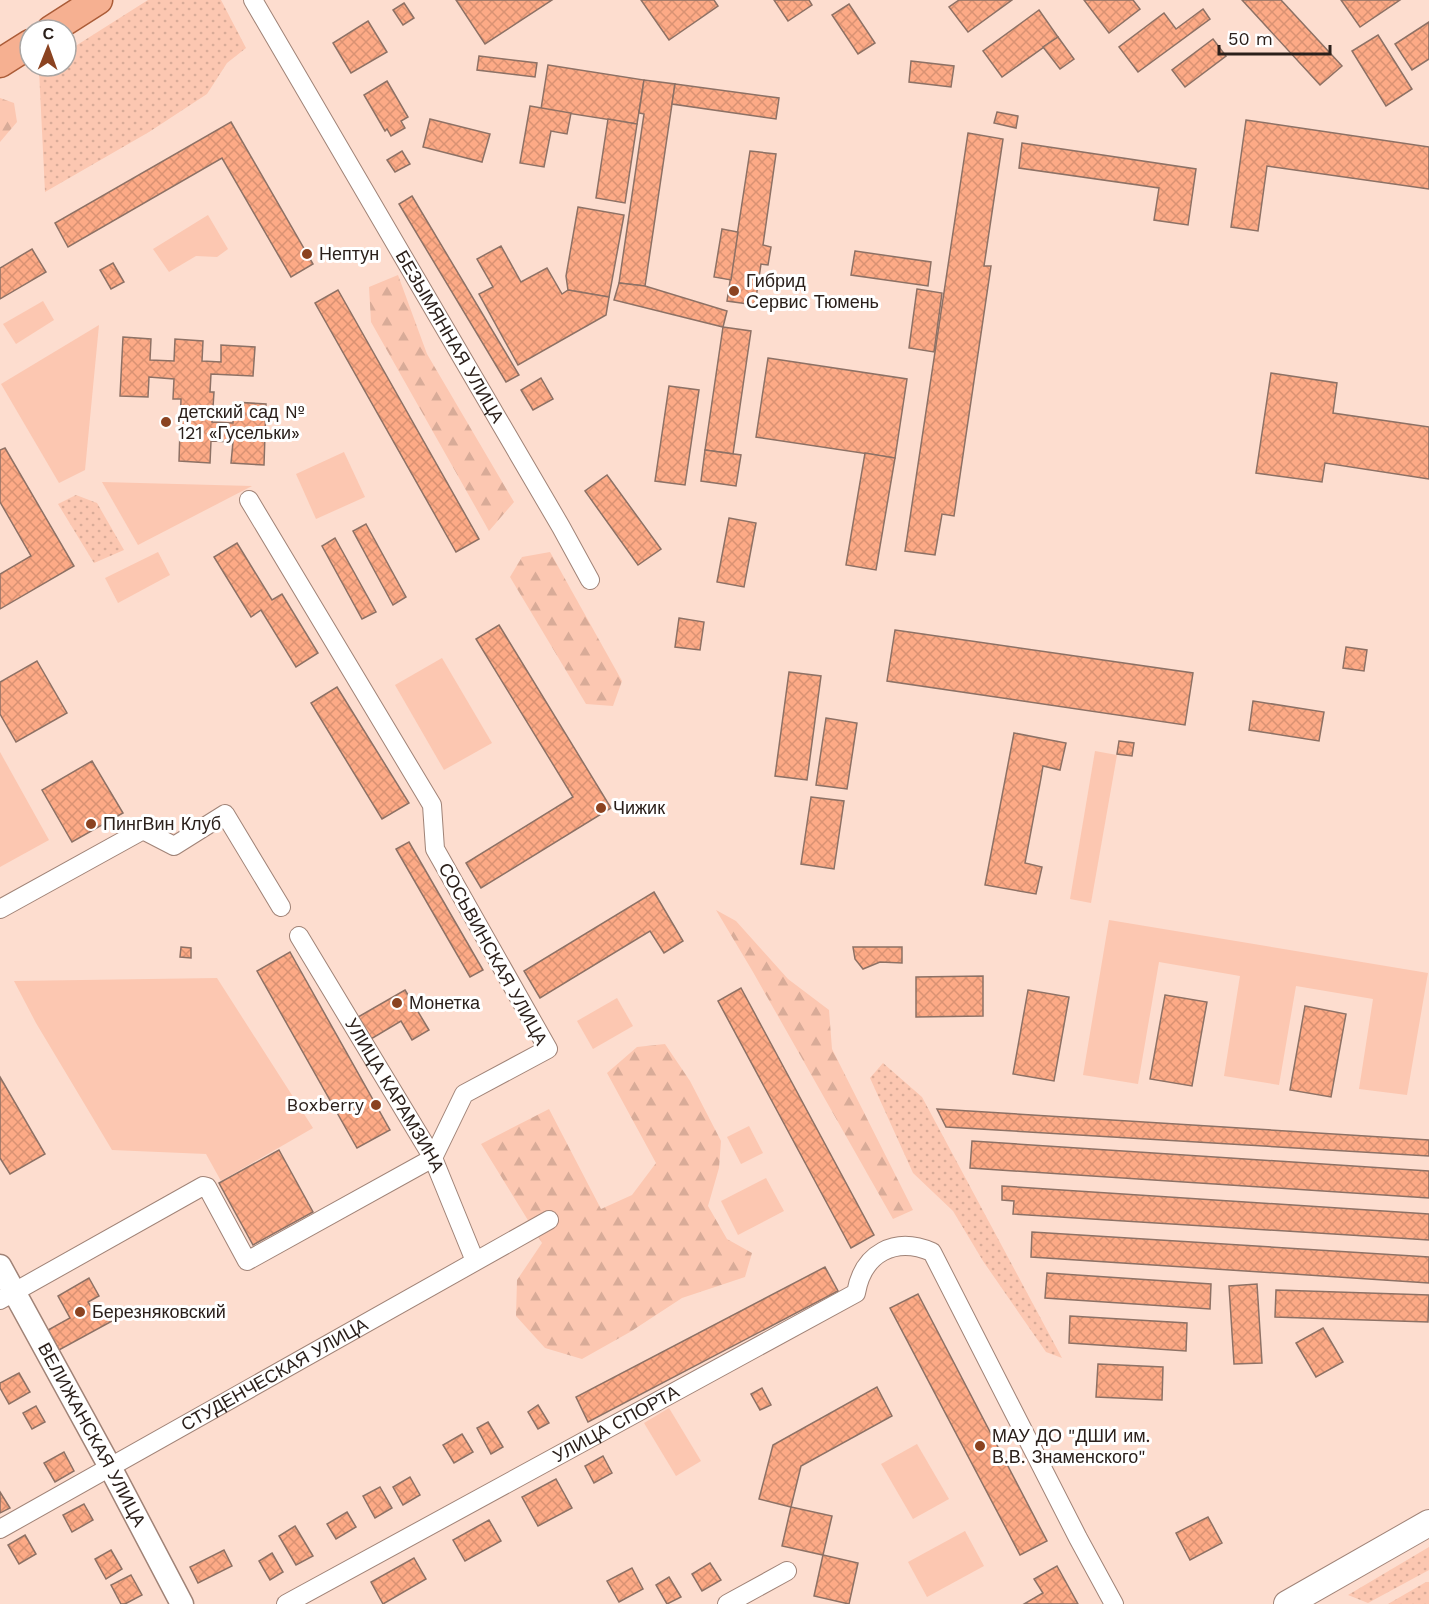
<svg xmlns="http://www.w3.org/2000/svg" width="1429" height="1604" font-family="'Work Sans',sans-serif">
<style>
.grass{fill:url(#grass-dots)}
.forest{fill:url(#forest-firs)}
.green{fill:#fcc7b1}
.building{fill:url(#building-cross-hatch);stroke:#8d7165;stroke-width:1.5}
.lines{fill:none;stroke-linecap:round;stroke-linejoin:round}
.minor-casing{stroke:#a08377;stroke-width:20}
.tertiary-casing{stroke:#a08377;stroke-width:25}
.secondary-casing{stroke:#a08377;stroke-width:28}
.primary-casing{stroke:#ab5c38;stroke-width:31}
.minor{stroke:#fff;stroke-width:18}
.tertiary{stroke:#fff;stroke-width:22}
.secondary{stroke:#fff;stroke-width:26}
.primary{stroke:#f6b091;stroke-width:28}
.poi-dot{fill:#8b4321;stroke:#fff;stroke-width:2}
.labels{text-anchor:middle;stroke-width:6;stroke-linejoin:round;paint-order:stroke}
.poi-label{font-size:18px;fill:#2b201b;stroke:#fff;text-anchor:start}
.street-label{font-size:18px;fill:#2b201b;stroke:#fff}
</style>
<defs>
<pattern id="grass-dots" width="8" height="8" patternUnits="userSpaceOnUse" patternTransform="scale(1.5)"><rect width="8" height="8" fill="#fcc7b1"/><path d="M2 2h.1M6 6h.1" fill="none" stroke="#d8ab98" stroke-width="1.8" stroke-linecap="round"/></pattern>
<pattern id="forest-firs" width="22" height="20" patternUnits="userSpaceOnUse" patternTransform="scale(1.5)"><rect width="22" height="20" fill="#fcc7b1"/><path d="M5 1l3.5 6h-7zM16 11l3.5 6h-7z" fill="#d8ab98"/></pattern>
<pattern id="building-cross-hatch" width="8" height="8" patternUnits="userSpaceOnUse" patternTransform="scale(1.5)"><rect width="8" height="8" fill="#fdaa86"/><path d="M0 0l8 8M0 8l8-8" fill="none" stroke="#d99273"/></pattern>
</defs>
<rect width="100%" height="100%" fill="#fdddcf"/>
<g class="grass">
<polygon points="148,0 221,0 246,48 227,63 207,94 149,132 45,192 39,70 46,66 66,66 66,52"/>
<polygon points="76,495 97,503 124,550 94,563 58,504"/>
<polygon points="883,1063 922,1097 1062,1358 1046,1352 983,1261 953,1211 913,1173 870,1078"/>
<polygon points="1429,1547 1429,1570 1368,1603 1348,1595"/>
<polygon points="1426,1582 1429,1582 1429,1604 1388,1604"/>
</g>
<g class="forest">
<polygon points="0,98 14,103 17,122 0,142"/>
<polygon points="398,275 427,354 514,502 489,531 371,322 369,287"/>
<polygon points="550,552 622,681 613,706 586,704 510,577 522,557"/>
<polygon points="716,910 736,921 788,979 829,1010 832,1049 913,1210 893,1219 753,972"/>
<polygon points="665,1044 690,1081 721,1141 719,1168 708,1206 727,1239 752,1253 745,1277 682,1298 630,1332 582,1359 545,1348 516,1316 517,1280 542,1243 481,1144 549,1109 601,1209 632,1195 656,1163 607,1073 637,1047"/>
</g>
<g class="green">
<polygon points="208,215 228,249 217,257 196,256 169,272 153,249"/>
<polygon points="43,301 54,320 16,344 3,324"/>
<polygon points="99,325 85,470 59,483 1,384"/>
<polygon points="344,452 365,497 316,519 296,474"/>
<polygon points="102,482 252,486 138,545"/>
<polygon points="158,552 170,575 118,603 105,578"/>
<polygon points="442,658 492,743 444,770 395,685"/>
<polygon points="1095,751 1117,755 1091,903 1070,899"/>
<polygon points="0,752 49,840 0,867"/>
<polygon points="1109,920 1428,973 1407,1095 1359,1089 1373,999 1296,986 1279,1085 1224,1076 1240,976 1159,962 1138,1084 1083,1075"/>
<polygon points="217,978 313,1128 221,1181 206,1154 112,1150 36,1023 14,981"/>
<polygon points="617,998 633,1026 593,1049 577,1021"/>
<polygon points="749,1126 763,1153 741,1164 727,1137"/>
<polygon points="766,1178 784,1211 738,1235 721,1201"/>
<polygon points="669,1408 701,1461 676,1476 644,1423"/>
<polygon points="917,1444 949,1499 913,1519 881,1464"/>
<polygon points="965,1531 984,1566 927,1597 908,1562"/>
</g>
<g class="building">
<polygon points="456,0 552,0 485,44"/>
<polygon points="641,0 714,0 718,6 669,40"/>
<polygon points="774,0 809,0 812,5 788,21"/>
<polygon points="959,0 1012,0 968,32 949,7"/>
<polygon points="1084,0 1133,0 1140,9 1109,33"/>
<polygon points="1242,0 1281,0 1342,66 1320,85"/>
<polygon points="1341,0 1400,0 1360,27"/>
<polygon points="404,3 414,18 403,25 393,10"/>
<polygon points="849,4 875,43 858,54 832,15"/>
<polygon points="1203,9 1210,19 1138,72 1119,47 1164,13 1176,29"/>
<polygon points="1039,10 1058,37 1002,77 983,51"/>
<polygon points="368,21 387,52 351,73 333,43"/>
<polygon points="1429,22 1429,59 1412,70 1395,44"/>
<polygon points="1378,35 1412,89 1386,106 1352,51"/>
<polygon points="1058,37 1074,59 1060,69 1043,47"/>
<polygon points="1213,39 1226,56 1185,87 1172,70"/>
<polygon points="479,56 537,63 535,77 477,70"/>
<polygon points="911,61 954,66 951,87 909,82"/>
<polygon points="548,65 644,80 637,124 541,109"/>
<polygon points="644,80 675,84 645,286 619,283 644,114 639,113"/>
<polygon points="387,81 408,117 401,121 405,128 391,136 387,129 385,131 364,95"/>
<polygon points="675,84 779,98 776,119 672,104"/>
<polygon points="530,106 571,113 567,134 551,131 544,167 520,163"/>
<polygon points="997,112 1018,116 1016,128 994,123"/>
<polygon points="430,119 490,134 482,162 423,147"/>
<polygon points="608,119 637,124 625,203 596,198"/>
<polygon points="1246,120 1429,147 1429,189 1267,166 1258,231 1231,227"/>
<polygon points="231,122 313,264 291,277 222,158 68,247 55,223"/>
<polygon points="968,133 1003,139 984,266 991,266 954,516 942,514 935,555 905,551"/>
<polygon points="1022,143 1196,169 1188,225 1154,220 1159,188 1019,168"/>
<polygon points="402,151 410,164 395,172 387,160"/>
<polygon points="750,151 776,154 763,245 771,247 768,265 761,264 755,305 727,301"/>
<polygon points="412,196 519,375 506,382 399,204"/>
<polygon points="578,207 624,215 609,297 568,290 566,276"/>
<polygon points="722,229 738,232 731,280 714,277"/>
<polygon points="501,246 521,282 547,268 562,294 568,290 609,297 606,315 518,365 479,294 493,287 477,259"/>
<polygon points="32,249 46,272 0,299 0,268"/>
<polygon points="855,251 931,262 928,286 851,275"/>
<polygon points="113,263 124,282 111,289 100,270"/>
<polygon points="619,283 645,286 727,311 723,327 614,300"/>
<polygon points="917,289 942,293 934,352 909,348"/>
<polygon points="338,290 479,539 456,552 315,303"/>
<polygon points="723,327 751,331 733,454 705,450"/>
<polygon points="123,337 151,339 150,360 174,361 175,339 203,341 202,361 221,362 221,345 255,347 253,376 211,374 210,392 214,392 212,422 233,423 234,402 266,404 264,465 231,463 233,442 211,441 210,463 179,461 181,399 173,399 174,379 149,377 148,397 120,396"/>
<polygon points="768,358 907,379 895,458 756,437"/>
<polygon points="1271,373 1337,383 1333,413 1429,427 1429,479 1325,463 1322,482 1256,473"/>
<polygon points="541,378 553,399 533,410 521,390"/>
<polygon points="669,386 699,390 685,485 655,481"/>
<polygon points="5,448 74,566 0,609 0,574 31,556 0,502 0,450"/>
<polygon points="705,450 741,455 736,486 701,481"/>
<polygon points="865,453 895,458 876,570 846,565"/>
<polygon points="607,475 661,549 638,565 585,491"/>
<polygon points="729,518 756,523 744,587 717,582"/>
<polygon points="366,524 406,597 393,605 353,531"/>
<polygon points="335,538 376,612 362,619 322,546"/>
<polygon points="237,543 272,600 282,594 318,653 296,667 261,610 251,617 214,557"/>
<polygon points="679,618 704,622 700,650 675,647"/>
<polygon points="499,625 611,808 481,888 466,863 573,797 476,639"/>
<polygon points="895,630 1193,673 1185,725 887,681"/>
<polygon points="1346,647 1367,650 1364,671 1343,668"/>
<polygon points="37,661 67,713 16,742 0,714 0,682"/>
<polygon points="789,672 821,676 807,780 775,776"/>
<polygon points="337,687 409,803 382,819 311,703"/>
<polygon points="1253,701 1324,712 1319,741 1249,730"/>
<polygon points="826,718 857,723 847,789 816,785"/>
<polygon points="1014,733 1066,743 1060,770 1043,766 1041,778 1025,863 1042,867 1036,894 985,885"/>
<polygon points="1119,741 1134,743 1132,756 1117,754"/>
<polygon points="92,761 123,813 72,842 42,790"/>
<polygon points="811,797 844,801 834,869 801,864"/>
<polygon points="409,842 483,970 470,977 396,849"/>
<polygon points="654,892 683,941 664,953 650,931 540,998 524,971"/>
<polygon points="181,947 191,948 191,958 180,957"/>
<polygon points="853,947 902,947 902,963 880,962 863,969 855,959"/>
<polygon points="290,952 390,1130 357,1148 257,971"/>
<polygon points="983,976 983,1016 916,1017 916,977"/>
<polygon points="741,988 874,1235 851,1248 718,1001"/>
<polygon points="405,990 429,1030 412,1040 401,1021 371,1039 358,1017"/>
<polygon points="1028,990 1069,997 1054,1081 1013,1074"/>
<polygon points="1165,995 1207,1002 1192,1086 1150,1079"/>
<polygon points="1305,1006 1346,1014 1331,1097 1290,1090"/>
<polygon points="0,1077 45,1154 10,1174 0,1158"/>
<polygon points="937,1109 1429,1140 1429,1156 946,1127"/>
<polygon points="972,1141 1429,1171 1429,1198 970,1168"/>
<polygon points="279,1150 313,1212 253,1245 219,1183"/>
<polygon points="1002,1186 1429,1214 1429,1240 1013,1214 1014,1201 1002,1200"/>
<polygon points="1032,1232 1429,1257 1429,1283 1031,1257"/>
<polygon points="825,1267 838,1291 588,1422 576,1397"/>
<polygon points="1047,1273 1211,1284 1210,1309 1045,1298"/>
<polygon points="89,1278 99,1296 88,1302 96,1315 107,1308 114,1320 59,1350 48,1330 70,1318 58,1296"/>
<polygon points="1257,1284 1262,1363 1234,1364 1229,1286"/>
<polygon points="1276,1290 1429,1295 1428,1322 1275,1317"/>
<polygon points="918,1294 1047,1541 1020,1555 890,1308"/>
<polygon points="1070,1316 1187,1323 1186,1351 1069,1343"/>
<polygon points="1323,1328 1343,1362 1316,1377 1296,1343"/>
<polygon points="1098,1364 1163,1367 1162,1400 1096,1397"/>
<polygon points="19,1373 30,1392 9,1404 0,1388 0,1383"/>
<polygon points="877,1387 892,1416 801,1466 791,1507 759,1499 773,1445"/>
<polygon points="762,1388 771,1405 760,1410 751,1394"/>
<polygon points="538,1405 549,1423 538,1429 528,1412"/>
<polygon points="36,1406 45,1422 32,1429 23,1413"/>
<polygon points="488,1422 503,1447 491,1454 477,1428"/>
<polygon points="462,1434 473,1452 454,1463 443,1445"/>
<polygon points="64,1452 74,1471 55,1482 44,1463"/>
<polygon points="603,1456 612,1473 594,1483 585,1466"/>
<polygon points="410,1477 420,1495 403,1505 393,1487"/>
<polygon points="556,1479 572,1508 538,1526 522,1497"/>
<polygon points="380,1487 392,1508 375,1518 363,1496"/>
<polygon points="0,1492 10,1508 0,1513"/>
<polygon points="84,1504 93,1520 72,1532 63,1515"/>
<polygon points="791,1507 832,1516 823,1555 782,1546"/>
<polygon points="347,1512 356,1527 336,1539 327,1524"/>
<polygon points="1208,1517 1222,1543 1190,1560 1176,1533"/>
<polygon points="489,1520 501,1541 465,1561 453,1540"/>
<polygon points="295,1526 313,1556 296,1565 279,1536"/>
<polygon points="25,1535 36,1554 19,1564 8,1545"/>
<polygon points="111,1550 122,1569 106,1579 95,1559"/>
<polygon points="224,1550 232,1566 198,1583 190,1567"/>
<polygon points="272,1553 283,1572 270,1580 259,1561"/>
<polygon points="823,1555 858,1563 849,1604 814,1596"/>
<polygon points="414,1558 426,1579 383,1604 371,1582"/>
<polygon points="710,1563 721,1580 702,1591 692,1574"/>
<polygon points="1057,1566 1078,1604 1024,1604 1043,1593 1034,1579"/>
<polygon points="632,1568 643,1589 619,1602 607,1581"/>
<polygon points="131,1575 142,1595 125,1604 121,1604 111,1585"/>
<polygon points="669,1577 681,1597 667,1604 656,1585"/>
</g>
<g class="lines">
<g class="minor-casing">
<g id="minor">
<path id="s1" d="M253,0L561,527L590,580"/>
<polyline points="0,909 143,830 174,846 225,814 281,907"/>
<path id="s2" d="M299,936L433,1158L475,1261"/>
<polyline points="0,1300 203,1186 207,1187 247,1261 433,1158 464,1094 548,1049 435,849 432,805 249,500"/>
<path id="s3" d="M0,1529L549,1220"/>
<path id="s4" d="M286,1604L856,1293C863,1253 895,1236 932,1252L1078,1538L1114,1604"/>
<polyline points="727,1604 787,1571"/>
</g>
</g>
<g class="tertiary-casing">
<g id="tertiary">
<path id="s5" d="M0,1266L110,1467L182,1604"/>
</g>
</g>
<g class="secondary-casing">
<polyline id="secondary" points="1287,1604 1429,1523"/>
</g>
<g class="primary-casing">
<g id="primary">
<polyline points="51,30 98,0"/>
<polyline points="0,63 30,44"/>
</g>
</g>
<use href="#minor" class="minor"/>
<use href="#tertiary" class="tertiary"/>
<use href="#secondary" class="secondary"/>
<use href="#primary" class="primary"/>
</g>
<g class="poi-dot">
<circle cx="307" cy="254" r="6"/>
<circle cx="734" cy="291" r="6"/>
<circle cx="166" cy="422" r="6"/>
<circle cx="601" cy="808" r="6"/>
<circle cx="91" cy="824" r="6"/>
<circle cx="397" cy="1003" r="6"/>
<circle cx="376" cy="1105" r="6"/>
<circle cx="80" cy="1312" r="6"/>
<circle cx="980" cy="1446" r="6"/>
</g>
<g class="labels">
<g class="poi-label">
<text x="319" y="260">Нептун</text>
<text x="746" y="287">Гибрид<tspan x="746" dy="21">Сервис Тюмень</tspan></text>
<text x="178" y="418">детский сад №<tspan x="178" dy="21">121 «Гусельки»</tspan></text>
<text x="613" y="814">Чижик</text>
<text x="103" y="830">ПингВин Клуб</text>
<text x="409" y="1009">Монетка</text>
<text x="364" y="1111" text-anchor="end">Boxberry</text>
<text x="92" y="1318">Березняковский</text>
<text x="992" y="1442">МАУ ДО "ДШИ им.<tspan x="992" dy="21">В.В. Знаменского"</tspan></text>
</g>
<g class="street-label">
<text dy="6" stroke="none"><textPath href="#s1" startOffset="390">БЕЗЫМЯННАЯ УЛИЦА</textPath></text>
<text transform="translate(493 954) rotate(61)" y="6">СОСЬВИНСКАЯ УЛИЦА</text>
<text dy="6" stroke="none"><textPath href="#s2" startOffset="186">УЛИЦА КАРАМЗИНА</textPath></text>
<text dy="6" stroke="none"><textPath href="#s3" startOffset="315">СТУДЕНЧЕСКАЯ УЛИЦА</textPath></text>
<text dy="6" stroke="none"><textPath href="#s4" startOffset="376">УЛИЦА СПОРТА</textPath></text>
<text dy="6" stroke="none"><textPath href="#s5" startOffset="192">ВЕЛИЖАНСКАЯ УЛИЦА</textPath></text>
</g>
</g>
<g transform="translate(48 48) rotate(1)"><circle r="28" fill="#ffffff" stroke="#aaa6a4" stroke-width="1.5"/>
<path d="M0-4.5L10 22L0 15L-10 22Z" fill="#8b4321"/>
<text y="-9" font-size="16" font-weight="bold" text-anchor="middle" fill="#2b201b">С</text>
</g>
<path d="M1219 45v9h111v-9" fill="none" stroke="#2b201b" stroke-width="3"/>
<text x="1228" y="45" font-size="18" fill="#2b201b" stroke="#ffffff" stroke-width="4.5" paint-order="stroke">50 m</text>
</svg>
